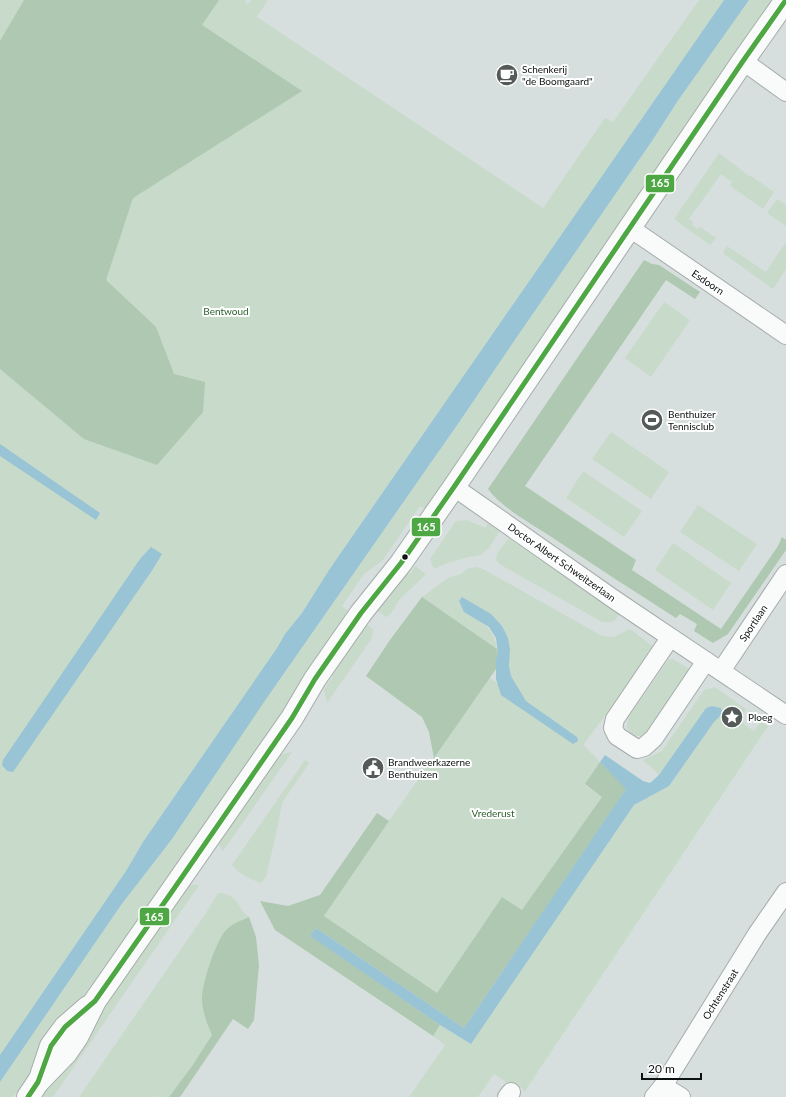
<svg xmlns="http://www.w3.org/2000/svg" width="786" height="1097" font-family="Lato,sans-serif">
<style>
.green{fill:#c8daca}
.forest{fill:#aec8b1}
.water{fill:#98c4d5}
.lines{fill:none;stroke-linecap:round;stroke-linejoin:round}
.street-casing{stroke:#a6acab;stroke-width:20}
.secondary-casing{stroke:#a6acab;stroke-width:24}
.street{stroke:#f9fafa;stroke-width:18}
.secondary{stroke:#f9fafa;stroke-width:22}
.bus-1-casing{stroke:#fff;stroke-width:8}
.bus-1{stroke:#4da743;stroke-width:5}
.bus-dot{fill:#0c1211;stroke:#fff;stroke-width:1.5}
.labels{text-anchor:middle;stroke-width:4;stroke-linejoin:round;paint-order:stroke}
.poi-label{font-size:10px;fill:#0c1211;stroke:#fff;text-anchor:start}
.street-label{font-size:10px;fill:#0c1211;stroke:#fff}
.park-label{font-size:10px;fill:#2a5f2b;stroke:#fff}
.line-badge{stroke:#fff;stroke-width:1.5}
.badge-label{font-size:11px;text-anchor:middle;font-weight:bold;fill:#fff}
</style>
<rect width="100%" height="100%" fill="#d6dfdd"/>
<g class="green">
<polygon points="0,0 245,0 246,3 248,4 251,0 268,0 257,17 543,208 605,118 613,122 699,0 724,0 329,570 302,613 285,634 277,648 143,842 126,871 0,1055"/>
<polygon points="749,0 775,0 426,510 420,506 382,561 364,574 342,606 353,615 80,1001 48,1040 28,1075 13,1097 0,1097 0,1082 121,905 172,839 264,702 462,418 510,347 652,141 677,102"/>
<polygon points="719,153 749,176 751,176 774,192 763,209 730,186 732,182 721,174 689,219 693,222 692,225 698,229 700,227 716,238 710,245 674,219"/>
<polygon points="777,199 786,205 786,226 767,213"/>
<polygon points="786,242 786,269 773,289 723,253 727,246 766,272"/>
<polygon points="664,302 690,320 651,377 625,358"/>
<polygon points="611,432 669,472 651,499 592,459"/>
<polygon points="583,471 642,511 624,537 566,498"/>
<polygon points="698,505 757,544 739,571 680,532"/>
<polygon points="467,520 485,528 488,523 500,531 489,548 481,555 468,557 447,563 434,569 430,559 456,521"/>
<path d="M509,538L597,599L622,610C616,620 615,623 602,622L501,565L496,560L498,552Z"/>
<polygon points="673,543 731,583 713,610 655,570"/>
<polygon points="415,566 426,574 399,600 390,615 386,617 373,607 405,571 410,574"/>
<path d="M477,567L483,569L602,636L614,637L630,629L654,647L608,712L583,745L600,762L585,785L602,797L522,911L502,897L437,993L324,916L389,821L490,678L577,741V737L526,701L511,676L509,667L510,649L508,638L464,612C482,623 494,627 497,649L422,597L448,578L461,574L467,569Z"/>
<polygon points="363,622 373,629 372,638 327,703 324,690 332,678 333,663"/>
<polygon points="669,659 673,659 691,670 645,736 633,736 627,728 628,718"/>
<polygon points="715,687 746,709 738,720 754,731 761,721 768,726 525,1091 520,1087 518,1090 494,1074 478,1097 409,1097 445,1045 433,1036 440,1025 471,1044 634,805 669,786 714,722 722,713 721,708 712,706 706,708 659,775 643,760 662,751 704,690"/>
<polygon points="292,752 223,851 217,842 279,755"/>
<path d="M305,760L309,763L282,803L276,834L266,877L261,883C250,879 239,874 232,865Z"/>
<polygon points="187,885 199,885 53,1097 39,1097"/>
<path d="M218,893C239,894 236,907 249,917L228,928L209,966L202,998L203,1012L212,1035L192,1066L169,1097H156L154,1096L153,1097H79L206,913Z"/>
</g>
<g class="forest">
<polygon points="24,0 219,0 202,25 302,91 133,198 106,280 156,327 174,374 205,382 203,412 157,465 84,439 0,369 0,41"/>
<path d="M644,260L652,264L659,265L700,292L695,299L666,280L525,486L636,560L632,570L721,629L778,546L782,537L786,540V550L728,634L713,643L694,631L697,624L680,614L676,618C635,592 594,565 553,538C533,525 502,508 488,489Z"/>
<polygon points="422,597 497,649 498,654 496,669 434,758 429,732 422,717 366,676 390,640"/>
<polygon points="600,762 627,788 464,1028 316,928 311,936 440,1025 433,1036 275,930 260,901 288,906 320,895 377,813 389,821 324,916 437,993 502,897 522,910 602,797 585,784"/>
<path d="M249,917L256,937L259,965L254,1020L248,1029L233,1019L180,1097H169L192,1066L212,1035C207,1023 202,1012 202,999C202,983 216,940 227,929C232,924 242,920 249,917Z"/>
</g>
<g class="water">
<polygon points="724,0 749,0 677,102 652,141 510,347 462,418 264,702 172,839 121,905 0,1082 0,1055 126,871 143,842 277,648 285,634 302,613 329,570"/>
<polygon points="0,444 100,513 96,520 0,456"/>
<polygon points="151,547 162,554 153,569 13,772 7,771 2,765 3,760 140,559"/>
<polygon points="462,597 491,614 502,626 508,638 510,649 509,666 511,676 526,701 577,737 578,741 573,744 501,695 496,679 496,661 498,654 496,638 489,627 464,612 459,601"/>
<polygon points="712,706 721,708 723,713 714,722 669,786 634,805 471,1044 440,1025 310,936 316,928 464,1028 626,789 600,762 605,755 643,781 650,783 659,775 706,708"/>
</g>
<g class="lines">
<g class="street-casing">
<g id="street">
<polyline points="743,61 786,92"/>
<polyline points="630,228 786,335"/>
<polyline points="454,487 615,600 786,715"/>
<polyline points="670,638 615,719 613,728 617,736 637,749 644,747 654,738 706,661"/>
<polyline points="721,671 786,574"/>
<polyline points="663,1086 681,1097"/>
<polyline points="507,1097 511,1092"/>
<polyline points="654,1097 663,1086 757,934 786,892"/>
</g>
</g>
<g class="secondary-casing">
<g id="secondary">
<polyline points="41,1076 51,1046 65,1027 88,1007"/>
<polyline points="28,1097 38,1082 66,1053 77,1037 95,1001 292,718 315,679 361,613 401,563 454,487 743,61 786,0"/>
</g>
</g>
<use href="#street" class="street"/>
<use href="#secondary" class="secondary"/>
<g class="bus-1-casing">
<polyline id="bus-1" points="28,1097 38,1082 51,1046 65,1027 95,1001 171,893 292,718 315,679 361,613 401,563 454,487 743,61 786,0"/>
</g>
<use href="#bus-1" class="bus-1"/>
</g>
<defs>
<g id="cafe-disc" transform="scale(1.15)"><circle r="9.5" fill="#535a58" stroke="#fff"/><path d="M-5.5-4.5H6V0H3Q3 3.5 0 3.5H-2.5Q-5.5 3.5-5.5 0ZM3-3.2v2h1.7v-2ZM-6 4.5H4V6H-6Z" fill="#fff"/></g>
<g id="stadium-disc" transform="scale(1.15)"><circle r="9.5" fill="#535a58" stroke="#fff"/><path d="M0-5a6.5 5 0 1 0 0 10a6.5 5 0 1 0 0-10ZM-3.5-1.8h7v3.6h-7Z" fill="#fff"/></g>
<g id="sight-disc" transform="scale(1.15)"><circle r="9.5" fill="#535a58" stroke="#fff"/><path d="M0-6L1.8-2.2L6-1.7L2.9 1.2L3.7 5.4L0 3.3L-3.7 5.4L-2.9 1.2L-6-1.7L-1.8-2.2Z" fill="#fff"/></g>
<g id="civic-disc" transform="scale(1.15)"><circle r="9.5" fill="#535a58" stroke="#fff"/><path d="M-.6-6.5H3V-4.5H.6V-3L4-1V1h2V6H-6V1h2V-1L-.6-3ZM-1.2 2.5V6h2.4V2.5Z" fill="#fff"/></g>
</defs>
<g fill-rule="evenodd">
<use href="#cafe-disc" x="507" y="75"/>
<use href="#stadium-disc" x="652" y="420"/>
<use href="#sight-disc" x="732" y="717"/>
<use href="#civic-disc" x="373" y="768"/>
</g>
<circle class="bus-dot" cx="405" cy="557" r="3.5"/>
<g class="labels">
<g class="poi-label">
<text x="522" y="73">Schenkerij<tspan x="522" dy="12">"de Boomgaard"</tspan></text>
<text x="668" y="418">Benthuizer<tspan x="668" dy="12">Tennisclub</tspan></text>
<text x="748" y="721">Ploeg</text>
<text x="388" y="766">Brandweerkazerne<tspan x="388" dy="12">Benthuizen</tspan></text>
</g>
<g class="street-label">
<text transform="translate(708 282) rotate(34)" y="4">Esdoorn</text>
<text transform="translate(562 562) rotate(35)" y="4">Doctor Albert Schweitzerlaan</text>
<text transform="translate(753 623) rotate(-56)" y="4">Sportlaan</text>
<text transform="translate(720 994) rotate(-58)" y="4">Ochtenstraat</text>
</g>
<g class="park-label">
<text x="226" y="315">Bentwoud</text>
<text x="493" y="817">Vrederust</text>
</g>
</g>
<g class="line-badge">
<rect x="645" y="174" width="30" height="19" rx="4" fill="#4da743"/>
<rect x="411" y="517" width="30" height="20" rx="4" fill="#4da743"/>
<rect x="139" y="907" width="31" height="19" rx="4" fill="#4da743"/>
</g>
<g class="badge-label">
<text x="660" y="187">165</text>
<text x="426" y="531">165</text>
<text x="154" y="921">165</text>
</g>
<path d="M642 1073v6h59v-6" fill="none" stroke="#0c1211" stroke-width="2"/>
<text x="648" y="1073" font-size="12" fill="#0c1211" stroke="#ffffff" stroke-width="3" paint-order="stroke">20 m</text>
</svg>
